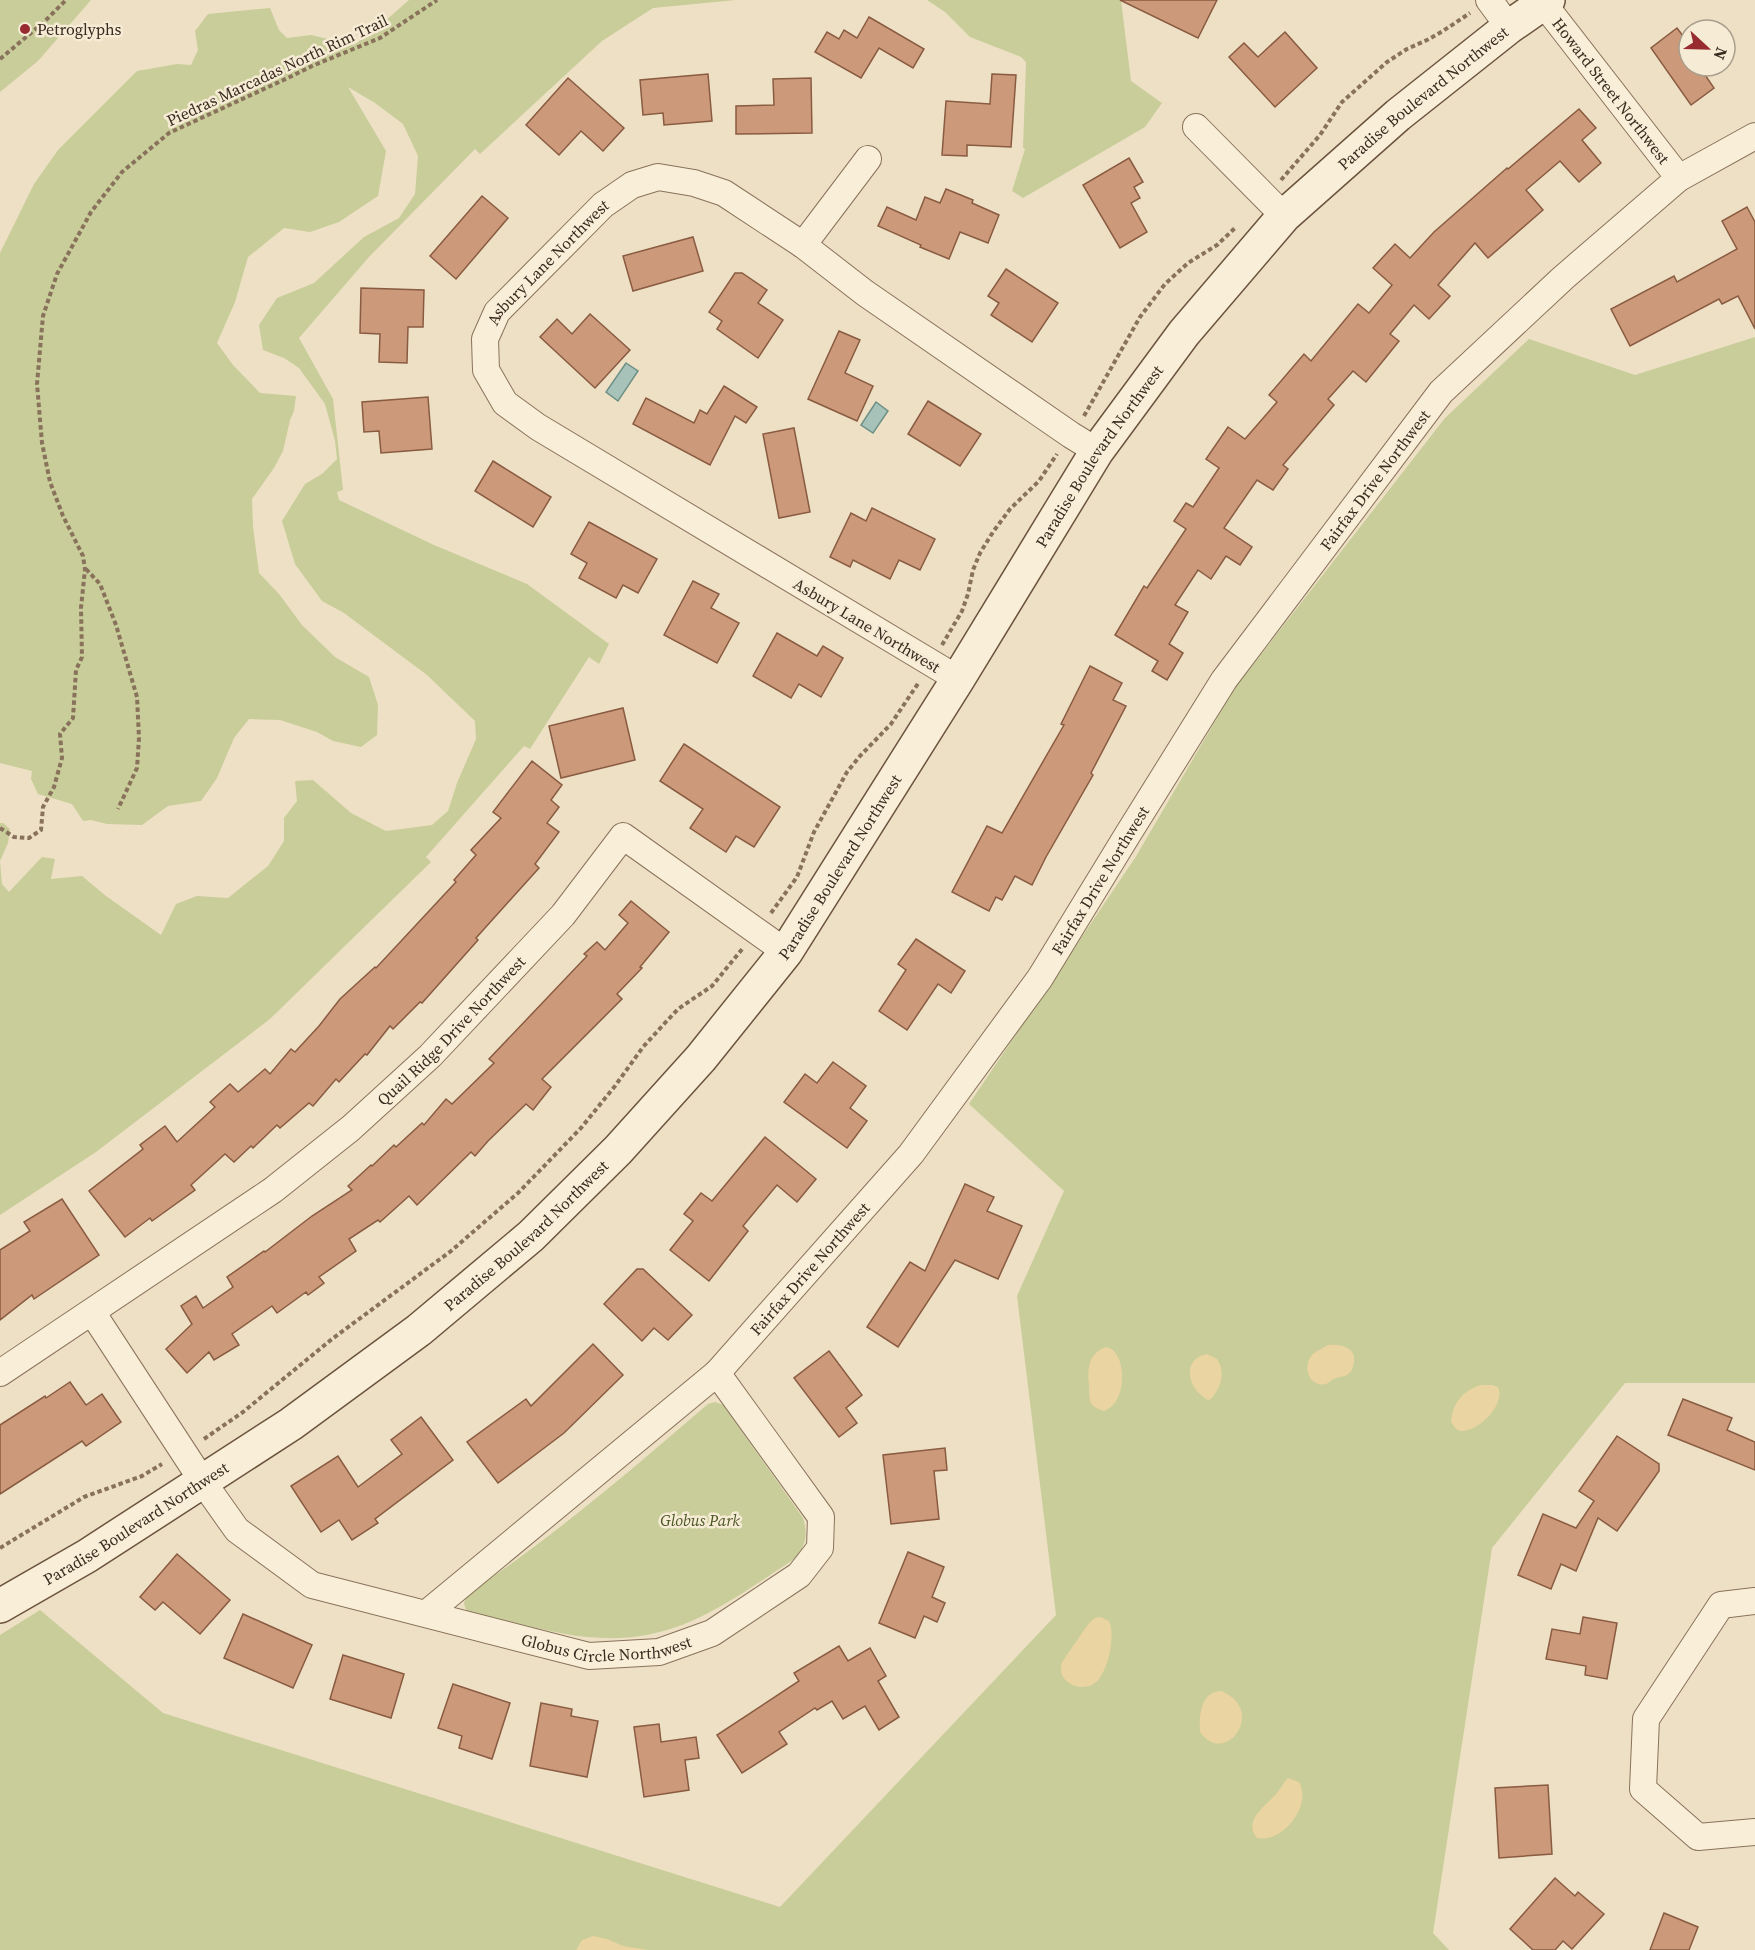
<svg xmlns="http://www.w3.org/2000/svg" width="1755" height="1950" font-family="'Source Serif 4',serif">
<style>
.green{fill:#c8cd99}
.sand{fill:#ead4a2}
.water{fill:#a7c2b9;stroke:#6d9086;stroke-width:1.5}
.building{fill:#cc9a7b;stroke:#895b41;stroke-width:1.5}
.lines{fill:none;stroke-linecap:round;stroke-linejoin:round}
.street-casing{stroke:#89725b;stroke-width:28}
.secondary-casing{stroke:#6b533e;stroke-width:36}
.path{stroke:#89725b;stroke-width:4;stroke-dasharray:4.5 3;stroke-linecap:butt}
.street{stroke:#f9eed8;stroke-width:26}
.secondary{stroke:#f9eed8;stroke-width:33}
.poi-dot{fill:#982b2f;stroke:#f6ebd5;stroke-width:2}
.labels{text-anchor:middle;stroke-width:5;stroke-linejoin:round;paint-order:stroke}
.poi-label{font-size:16px;fill:#392b1f;stroke:#f6ebd5;text-anchor:start}
.street-label{font-size:16px;fill:#392b1f;stroke:#f6ebd5}
.park-label{font-size:16px;font-style:italic;fill:#4b5625;stroke:#f6ebd5}
</style>
<rect width="100%" height="100%" fill="#eee0c5"/>
<g class="green">
<polygon points="0,0 91,0 38,61 0,92"/>
<polygon points="409,0 736,0 653,8 602,41 480,154 475,149 369,257 299,338 333,399 343,490 337,492 339,500 434,545 527,584 609,644 599,664 589,657 530,749 524,746 426,857 431,862 270,1019 96,1152 0,1215 0,823 3,823 10,829 8,843 0,861 2,884 9,892 42,857 55,859 51,879 82,876 106,896 161,935 176,904 197,896 228,898 268,866 284,841 284,818 297,801 295,781 313,780 351,813 386,831 432,825 448,811 457,783 476,739 475,721 427,675 344,613 322,601 295,564 282,521 305,484 322,474 337,459 335,441 325,404 299,368 284,358 263,350 259,325 277,298 314,283 364,237 399,218 415,194 418,156 403,124 375,103 348,87 386,151 378,196 339,222 310,232 284,228 248,257 235,302 217,343 233,365 260,393 296,396 294,411 290,420 283,451 274,468 252,499 253,527 259,573 279,594 302,625 335,657 369,677 378,705 377,735 361,747 333,741 317,732 280,720 249,719 234,738 217,778 201,801 168,806 142,825 107,824 91,820 83,821 72,804 38,794 31,779 32,771 0,763 0,253 34,184 58,150 137,71 177,64 191,65 198,50 195,31 208,14 270,8 279,30 287,38 311,35 354,45 377,28"/>
<polygon points="927,0 1121,0 1131,81 1162,103 1145,127 1023,198 1012,191 1025,149 1023,148 1026,62 1021,57 970,37 945,12"/>
<polygon points="1755,337 1755,1383 1625,1383 1492,1548 1433,1933 1449,1950 0,1950 0,1635 40,1610 163,1713 780,1907 1056,1615 1017,1296 1064,1191 969,1104 1135,858 1234,689 1445,418 1529,339 1635,375"/>
<path d="M715,1402L723,1405L803,1518C808,1533 806,1545 796,1558C760,1581 723,1609 682,1625C623,1647 575,1638 516,1623C500,1619 483,1617 467,1612L464,1604L466,1595C552,1538 630,1471 708,1404Z"/>
</g>
<g class="sand">
<path d="M1328,1345C1340,1344 1357,1347 1354,1363C1351,1378 1344,1375 1334,1379C1331,1380 1329,1383 1326,1384C1309,1388 1302,1366 1312,1355C1316,1351 1323,1348 1328,1345Z"/>
<path d="M1106,1347C1127,1350 1129,1403 1104,1411C1086,1406 1090,1398 1089,1384C1087,1368 1089,1353 1106,1347Z"/>
<path d="M1207,1354L1217,1359C1226,1373 1221,1387 1211,1399L1208,1400C1187,1389 1181,1359 1207,1354Z"/>
<path d="M1480,1385H1492L1498,1387C1506,1405 1478,1432 1461,1431C1455,1430 1453,1425 1451,1421C1453,1402 1463,1391 1480,1385Z"/>
<path d="M1100,1617L1109,1621C1116,1634 1108,1674 1095,1683C1080,1694 1055,1681 1062,1662L1089,1623L1095,1618Z"/>
<path d="M1221,1691C1268,1710 1225,1768 1200,1732C1199,1716 1200,1692 1221,1691Z"/>
<path d="M1288,1778L1299,1782C1313,1805 1282,1844 1257,1838C1242,1820 1267,1805 1276,1794C1281,1788 1284,1782 1288,1778Z"/>
<polygon points="593,1936 607,1939 623,1946 648,1950 576,1950 582,1940"/>
</g>
<g class="water">
<polygon points="626,363 638,371 618,401 606,392"/>
<polygon points="876,402 888,411 873,433 861,425"/>
</g>
<g class="building">
<polygon points="1120,0 1217,0 1198,38"/>
<polygon points="869,17 924,49 913,68 879,48 861,78 815,52 827,32 839,39 844,30 857,38"/>
<polygon points="1677,28 1689,44 1689,66 1699,66 1714,88 1691,105 1651,48"/>
<polygon points="1285,32 1317,68 1275,107 1229,57 1244,43 1258,57"/>
<polygon points="708,74 712,121 664,125 663,113 643,115 640,80"/>
<polygon points="992,74 1016,75 1011,147 967,145 967,156 942,155 946,101 990,104"/>
<polygon points="568,78 624,128 603,151 581,131 559,155 526,125"/>
<polygon points="811,78 812,133 736,134 736,106 774,105 773,79"/>
<polygon points="1579,109 1596,128 1582,140 1601,163 1579,182 1560,161 1526,190 1543,210 1488,258 1475,243 1438,285 1450,296 1429,319 1414,305 1390,334 1399,341 1366,382 1353,371 1328,399 1334,405 1283,465 1288,469 1273,490 1257,480 1224,528 1252,547 1240,565 1226,556 1211,579 1198,570 1175,605 1188,612 1169,644 1183,653 1167,680 1152,671 1158,661 1115,635 1144,586 1147,588 1186,529 1174,521 1186,503 1193,507 1219,468 1206,459 1228,427 1245,439 1277,402 1269,395 1304,354 1311,361 1358,304 1369,313 1392,285 1373,268 1395,244 1410,258 1434,232 1507,168 1508,169"/>
<polygon points="1129,158 1143,182 1134,187 1140,198 1131,203 1147,232 1120,248 1083,185"/>
<polygon points="946,189 973,200 972,203 999,215 988,243 960,232 949,259 920,247 921,245 878,226 887,207 916,220 925,197 940,203"/>
<polygon points="482,196 508,218 456,279 430,256"/>
<polygon points="1747,207 1755,222 1755,329 1738,296 1722,304 1719,299 1630,346 1611,309 1674,276 1677,282 1737,249 1722,221"/>
<polygon points="693,237 703,271 633,291 623,256"/>
<polygon points="1006,269 1058,303 1032,342 991,315 999,303 988,296"/>
<polygon points="735,273 742,273 767,290 758,303 783,320 758,358 717,329 722,321 709,312"/>
<polygon points="361,288 424,290 423,327 408,327 407,363 379,362 380,334 360,333"/>
<polygon points="590,314 630,350 595,388 540,337 557,319 572,334"/>
<polygon points="839,331 860,340 845,373 873,386 857,421 808,399"/>
<polygon points="724,386 757,407 746,423 735,416 710,465 633,424 646,398 694,423 700,410 707,414"/>
<polygon points="428,397 432,449 381,453 379,431 364,432 362,402"/>
<polygon points="928,401 981,434 960,466 908,434"/>
<polygon points="794,428 810,512 779,518 763,434"/>
<polygon points="493,461 551,497 533,527 475,491"/>
<polygon points="872,508 935,539 920,570 899,560 890,579 853,560 850,567 830,557 851,513 866,521"/>
<polygon points="589,522 657,559 638,593 623,585 616,598 579,578 587,563 571,554"/>
<polygon points="693,581 719,594 711,608 739,623 717,663 664,635"/>
<polygon points="777,633 817,656 823,646 843,658 821,697 799,684 791,698 753,676"/>
<polygon points="1090,666 1122,683 1113,700 1126,706 1091,773 1093,775 1046,857 1032,885 1015,876 1002,900 996,897 989,911 952,892 987,826 1002,833 1064,725 1061,724"/>
<polygon points="623,708 635,760 561,778 549,726"/>
<polygon points="684,744 780,807 754,847 736,836 726,852 690,828 703,809 660,781"/>
<polygon points="532,761 562,785 551,800 559,807 547,823 559,832 535,864 539,868 476,938 478,940 422,1003 420,1002 393,1029 390,1026 367,1055 365,1054 339,1082 336,1079 313,1106 309,1103 280,1128 277,1125 253,1148 251,1146 234,1162 225,1154 191,1185 195,1190 152,1221 150,1218 125,1237 89,1191 143,1149 140,1145 165,1126 177,1142 215,1107 210,1102 230,1084 238,1092 265,1069 270,1074 291,1049 295,1052 319,1026 340,999 375,967 376,968 456,882 454,880 476,855 471,850 501,818 493,812"/>
<polygon points="631,901 669,932 640,967 642,968 617,994 622,999 542,1079 551,1087 533,1110 526,1104 488,1141 475,1156 471,1152 417,1205 409,1196 380,1222 378,1220 349,1239 356,1251 319,1277 324,1283 308,1295 306,1292 277,1313 272,1306 232,1334 239,1345 214,1360 209,1352 187,1373 166,1349 192,1324 181,1306 196,1296 203,1308 233,1287 227,1277 264,1251 265,1252 312,1216 352,1190 348,1186 371,1165 372,1166 394,1145 396,1147 422,1123 424,1125 446,1099 452,1104 494,1063 489,1059 587,956 584,954 597,942 605,950 628,923 619,915"/>
<polygon points="916,939 965,971 951,993 938,984 907,1030 879,1011 906,970 898,964"/>
<polygon points="833,1062 866,1086 850,1108 867,1121 847,1148 784,1102 805,1074 817,1083"/>
<polygon points="765,1137 816,1179 797,1202 777,1185 743,1226 748,1231 709,1281 670,1250 693,1221 684,1214 701,1193 712,1201"/>
<polygon points="965,1184 994,1197 987,1211 1022,1226 998,1279 955,1260 898,1347 867,1327 910,1262 925,1271"/>
<polygon points="62,1199 99,1255 34,1299 32,1295 0,1320 0,1250 30,1231 24,1222"/>
<polygon points="637,1269 643,1269 692,1315 668,1340 654,1328 642,1341 604,1304"/>
<polygon points="593,1344 623,1375 564,1433 498,1483 467,1442 526,1399 531,1406"/>
<polygon points="829,1351 862,1395 846,1408 857,1423 839,1437 794,1378"/>
<polygon points="70,1382 86,1405 102,1394 121,1422 86,1446 82,1441 0,1494 0,1425 45,1396 46,1398"/>
<polygon points="1683,1399 1732,1418 1727,1430 1755,1442 1755,1470 1668,1435"/>
<polygon points="421,1417 453,1460 375,1519 378,1523 352,1540 339,1520 321,1532 291,1486 338,1456 358,1487 402,1454 391,1440"/>
<polygon points="1617,1436 1659,1464 1659,1471 1617,1531 1598,1518 1576,1571 1561,1564 1551,1589 1518,1575 1543,1514 1576,1528 1594,1501 1579,1491"/>
<polygon points="945,1448 947,1470 934,1471 939,1519 891,1524 883,1455"/>
<polygon points="908,1552 944,1567 932,1597 945,1603 937,1622 924,1616 915,1638 879,1623"/>
<polygon points="177,1554 230,1600 200,1634 163,1602 155,1610 140,1597"/>
<polygon points="243,1614 312,1645 293,1688 224,1658"/>
<polygon points="1583,1617 1617,1623 1607,1679 1585,1675 1586,1666 1546,1659 1552,1629 1580,1634"/>
<polygon points="839,1646 848,1661 870,1648 886,1676 878,1681 899,1717 879,1730 865,1706 843,1719 832,1701 817,1710 815,1708 779,1732 787,1744 742,1773 717,1735 799,1681 794,1673"/>
<polygon points="343,1655 404,1674 391,1718 330,1699"/>
<polygon points="453,1684 510,1703 492,1759 459,1748 462,1736 438,1728"/>
<polygon points="541,1703 572,1709 571,1716 598,1721 587,1777 530,1766"/>
<polygon points="659,1724 661,1742 696,1737 699,1758 685,1760 689,1790 644,1797 634,1727"/>
<polygon points="1548,1785 1552,1854 1499,1858 1495,1788"/>
<polygon points="1555,1878 1575,1896 1578,1892 1604,1914 1572,1949 1563,1941 1555,1950 1533,1950 1510,1929"/>
<polygon points="1664,1913 1698,1927 1689,1950 1650,1950"/>
</g>
<g class="lines">
<g class="street-casing">
<g id="street">
<polyline points="1489,0 1509,27"/>
<path id="s1" d="M1543,3L1679,178"/>
<polyline points="1196,127 1284,216"/>
<polyline points="803,245 868,159"/>
<path id="s2" d="M958,679L538,427L505,403L486,370L485,339L497,312L603,205L632,185L658,177L694,183L724,193L803,245L865,293L1071,435L1097,451"/>
<path id="s3" d="M92,1312L203,1482L237,1530L312,1585L589,1656L659,1652L712,1633L799,1575L820,1548L821,1517L717,1373"/>
<path id="s4" d="M0,1373L273,1190L351,1128L430,1056L563,915L623,836L786,952"/>
<polyline points="1755,1601 1721,1605 1646,1719 1643,1789 1698,1837 1755,1832"/>
<path id="s5" d="M427,1613L717,1373L911,1154L1040,978L1128,834L1224,680L1441,392L1563,278L1679,178L1755,136"/>
</g>
</g>
<g class="secondary-casing">
<g id="secondary">
<path id="s6" d="M0,1606L87,1556L291,1424L419,1330L531,1236L618,1150L701,1058L786,952L958,679L1097,451L1184,333L1284,216L1398,115L1509,27L1548,0"/>
</g>
</g>
<g class="path">
<polyline points="0,59 44,22 66,0"/>
<polyline points="1281,180 1320,135 1342,102 1387,62 1407,49 1427,40 1443,31 1470,13"/>
<polyline points="1084,416 1140,317 1165,284 1188,263 1217,245 1236,227"/>
<polyline points="86,569 100,584 116,625 137,697 139,738 137,768 118,809"/>
<polyline points="942,645 962,611 968,594 973,570 980,553 993,532 1010,509 1039,481 1057,454"/>
<polyline points="0,828 14,837 29,838 41,830 43,807 54,787 62,758 60,734 73,718 76,670 82,657 81,608 85,569 83,556 63,516 50,482 42,443 37,384 43,316 57,274 91,212 122,172 169,133 292,76 312,66 380,38 437,0"/>
<polyline points="771,913 797,877 814,832 847,772 860,756 891,724 919,682"/>
<polyline points="204,1439 243,1412 332,1339 451,1251 518,1193 581,1128 615,1086 643,1047 664,1024 678,1009 712,986 743,948"/>
<polyline points="0,1548 84,1497 142,1476 162,1464"/>
</g>
<use href="#street" class="street"/>
<use href="#secondary" class="secondary"/>
</g>
<circle class="poi-dot" cx="25" cy="29" r="6"/>
<g class="labels">
<g class="poi-label">
<text x="37" y="35">Petroglyphs</text>
</g>
<g class="street-label">
<text transform="translate(277 70) rotate(-25)" y="6">Piedras Marcadas North Rim Trail</text>
<text dy="6" stroke="none"><textPath href="#s1" startOffset="111">Howard Street Northwest</textPath></text>
<text dy="6" stroke="none"><textPath href="#s6" startOffset="2103">Paradise Boulevard Northwest</textPath></text>
<text dy="6" stroke="none"><textPath href="#s2" startOffset="700">Asbury Lane Northwest</textPath></text>
<text dy="6" stroke="none"><textPath href="#s6" startOffset="1617">Paradise Boulevard Northwest</textPath></text>
<text dy="6" stroke="none"><textPath href="#s5" startOffset="1488">Fairfax Drive Northwest</textPath></text>
<text transform="translate(867 625) rotate(31)" y="6">Asbury Lane Northwest</text>
<text dy="6" stroke="none"><textPath href="#s6" startOffset="1131">Paradise Boulevard Northwest</textPath></text>
<text dy="6" stroke="none"><textPath href="#s5" startOffset="1002">Fairfax Drive Northwest</textPath></text>
<text dy="6" stroke="none"><textPath href="#s4" startOffset="568">Quail Ridge Drive Northwest</textPath></text>
<text dy="6" stroke="none"><textPath href="#s6" startOffset="645">Paradise Boulevard Northwest</textPath></text>
<text dy="6" stroke="none"><textPath href="#s5" startOffset="516">Fairfax Drive Northwest</textPath></text>
<text dy="6" stroke="none"><textPath href="#s6" startOffset="159">Paradise Boulevard Northwest</textPath></text>
<text dy="6" stroke="none"><textPath href="#s3" startOffset="658">Globus Circle Northwest</textPath></text>
</g>
<g class="park-label">
<text x="700" y="1526">Globus Park</text>
</g>
</g>
<g transform="translate(1707 48) rotate(112)"><circle r="28" fill="#f6ebd5" stroke="#aa9e8c" stroke-width="1.5"/>
<path d="M0-4.5L10 22L0 15L-10 22Z" fill="#982b2f"/>
<text y="-9" font-size="16" font-weight="bold" text-anchor="middle" fill="#392b1f">N</text>
</g>
</svg>
